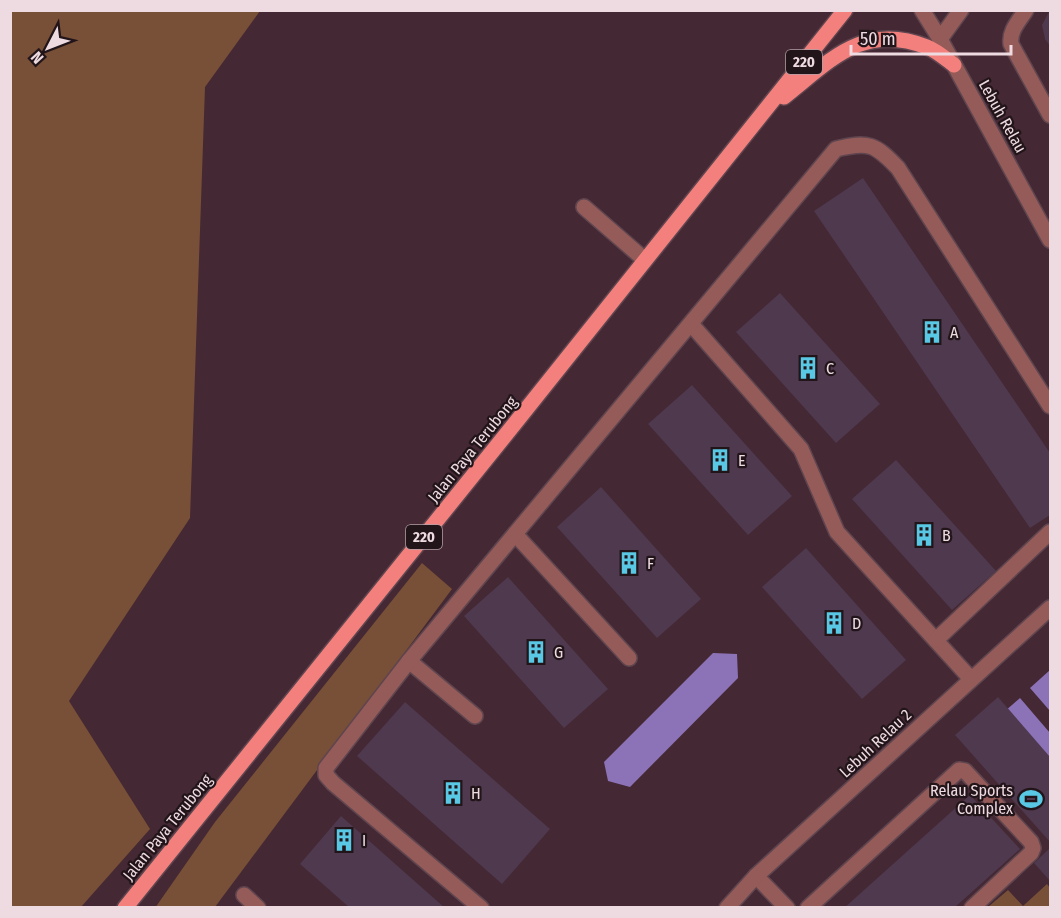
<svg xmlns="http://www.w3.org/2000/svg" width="1061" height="918" font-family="'Fira Sans Condensed',sans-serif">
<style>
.green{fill:#784f37}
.water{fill:#8c73b8}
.building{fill:#4f394e}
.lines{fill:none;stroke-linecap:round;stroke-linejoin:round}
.minor-casing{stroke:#5f454f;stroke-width:18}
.major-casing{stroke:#5f454f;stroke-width:18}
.minor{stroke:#945b58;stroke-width:15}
.major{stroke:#f3807c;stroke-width:15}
.labels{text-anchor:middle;stroke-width:4.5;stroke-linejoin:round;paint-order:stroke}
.shield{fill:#22151a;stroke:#b1a0a5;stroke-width:1.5}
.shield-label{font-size:15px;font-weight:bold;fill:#eedbe1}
.street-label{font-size:16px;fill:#eedbe1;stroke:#22151a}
.poi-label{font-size:16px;fill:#eedbe1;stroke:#22151a;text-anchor:start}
</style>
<rect width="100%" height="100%" fill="#442833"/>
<g class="green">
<polygon points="10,11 260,11 205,87 190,518 69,701 150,829 81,907 11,907"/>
<polygon points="422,563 452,589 215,907 155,908 215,822"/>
<polygon points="1047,884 1050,888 1050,907 988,907 1008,890 1023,906"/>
</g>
<g class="water">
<polygon points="713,653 737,654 738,678 630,787 608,781 604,762"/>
<polygon points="1050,670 1050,711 1030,688"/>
<polygon points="1020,698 1050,733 1050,760 1019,788 975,737"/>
</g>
<g class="building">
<polygon points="1050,10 1050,46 1045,39 1042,25"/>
<polygon points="863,178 1050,453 1050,515 1030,528 814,211"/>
<polygon points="780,293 880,404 836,443 736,332"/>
<polygon points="692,385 792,496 748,535 648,424"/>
<polygon points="896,460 996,571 952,610 852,499"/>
<polygon points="601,487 701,599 657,638 557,527"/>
<polygon points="806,548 906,660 862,699 762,587"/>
<polygon points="508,577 608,689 564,728 464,616"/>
<polygon points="998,697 1050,757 1050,842 955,735"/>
<polygon points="405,702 550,829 502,884 357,756"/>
<polygon points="970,795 1020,849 954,908 844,908"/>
<polygon points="341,816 445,908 350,908 300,864"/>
<polygon points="1050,848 1050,881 1034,863"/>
</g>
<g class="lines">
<g class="minor-casing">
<g id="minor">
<polyline points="922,10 940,39 1050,240"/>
<path d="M1026,10C1019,21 1009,31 1011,44L1050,115"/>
<polyline points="940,39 961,10"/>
<polyline points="584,207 645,260"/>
<polyline points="691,324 801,449 837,532 971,679"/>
<polyline points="515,534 629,658"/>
<polyline points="936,640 1050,532"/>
<polyline points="409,661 475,716"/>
<polyline points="756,876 787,908"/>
<polyline points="244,895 258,908"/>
<path d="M481,908L333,783L326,775V768L409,661L836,149C869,141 875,144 898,168L1050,406"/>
<polyline points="727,908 756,876 1050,608"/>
<polyline points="808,908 959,770 965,771 1031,842 1033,848 1031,853 972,908"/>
</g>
</g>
<g class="major-casing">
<g id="major">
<path d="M784,97C831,60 863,22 927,47C937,51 946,59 954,65"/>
<polyline points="125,908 520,417 845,10"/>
</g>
</g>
<use href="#minor" class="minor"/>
<use href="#major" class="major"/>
</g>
<defs>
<g id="building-bare" transform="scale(1.8)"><path d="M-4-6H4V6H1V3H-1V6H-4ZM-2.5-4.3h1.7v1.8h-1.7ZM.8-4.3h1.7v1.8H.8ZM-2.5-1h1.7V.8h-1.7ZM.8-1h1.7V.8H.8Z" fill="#59c8e4" stroke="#22151a" stroke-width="2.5" paint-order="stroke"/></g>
<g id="stadium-bare" transform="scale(1.8)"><path d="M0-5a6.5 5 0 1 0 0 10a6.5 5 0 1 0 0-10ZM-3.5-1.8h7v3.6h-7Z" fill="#59c8e4" stroke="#22151a" stroke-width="2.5" paint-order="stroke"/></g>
</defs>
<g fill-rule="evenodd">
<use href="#building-bare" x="932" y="332"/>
<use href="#building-bare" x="808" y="368"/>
<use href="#building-bare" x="720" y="460"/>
<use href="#building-bare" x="924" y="535"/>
<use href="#building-bare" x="629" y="563"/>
<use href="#building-bare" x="834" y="623"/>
<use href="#building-bare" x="536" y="652"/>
<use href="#building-bare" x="453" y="793"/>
<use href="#stadium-bare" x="1031" y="799"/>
<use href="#building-bare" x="344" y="840"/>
</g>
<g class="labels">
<g class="shield">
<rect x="786" y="50" width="36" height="24" rx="4.5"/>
<rect x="406" y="525" width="36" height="24" rx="4.5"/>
</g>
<g class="shield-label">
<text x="804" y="67">220</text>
<text x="424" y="542">220</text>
</g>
<g class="street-label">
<text transform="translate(1003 116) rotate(61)" y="6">Lebuh Relau</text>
<text transform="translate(472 449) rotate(-51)" y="6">Jalan Paya Terubong</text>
<text transform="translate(875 743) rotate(-43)" y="6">Lebuh Relau 2</text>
<text transform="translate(167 827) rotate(-51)" y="6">Jalan Paya Terubong</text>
</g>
<g class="poi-label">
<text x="950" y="338">A</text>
<text x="826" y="374">C</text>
<text x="738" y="466">E</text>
<text x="942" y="541">B</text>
<text x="647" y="569">F</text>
<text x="852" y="629">D</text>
<text x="554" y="658">G</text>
<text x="1013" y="796" text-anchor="end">Relau Sports<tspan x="1013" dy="18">Complex</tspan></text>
<text x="471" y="799">H</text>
<text x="362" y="846">I</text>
</g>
</g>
<rect width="1061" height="918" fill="none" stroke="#eedbe1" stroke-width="24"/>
<g transform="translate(48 48) rotate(228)" stroke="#22151a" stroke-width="4.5" paint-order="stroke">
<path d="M0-4.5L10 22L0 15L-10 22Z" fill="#eedbe1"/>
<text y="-9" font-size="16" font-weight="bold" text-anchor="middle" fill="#eedbe1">N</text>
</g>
<path d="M851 45v9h160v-9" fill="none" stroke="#eedbe1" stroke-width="3"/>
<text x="860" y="45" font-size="18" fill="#eedbe1" stroke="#22151a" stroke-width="4.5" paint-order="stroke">50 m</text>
</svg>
